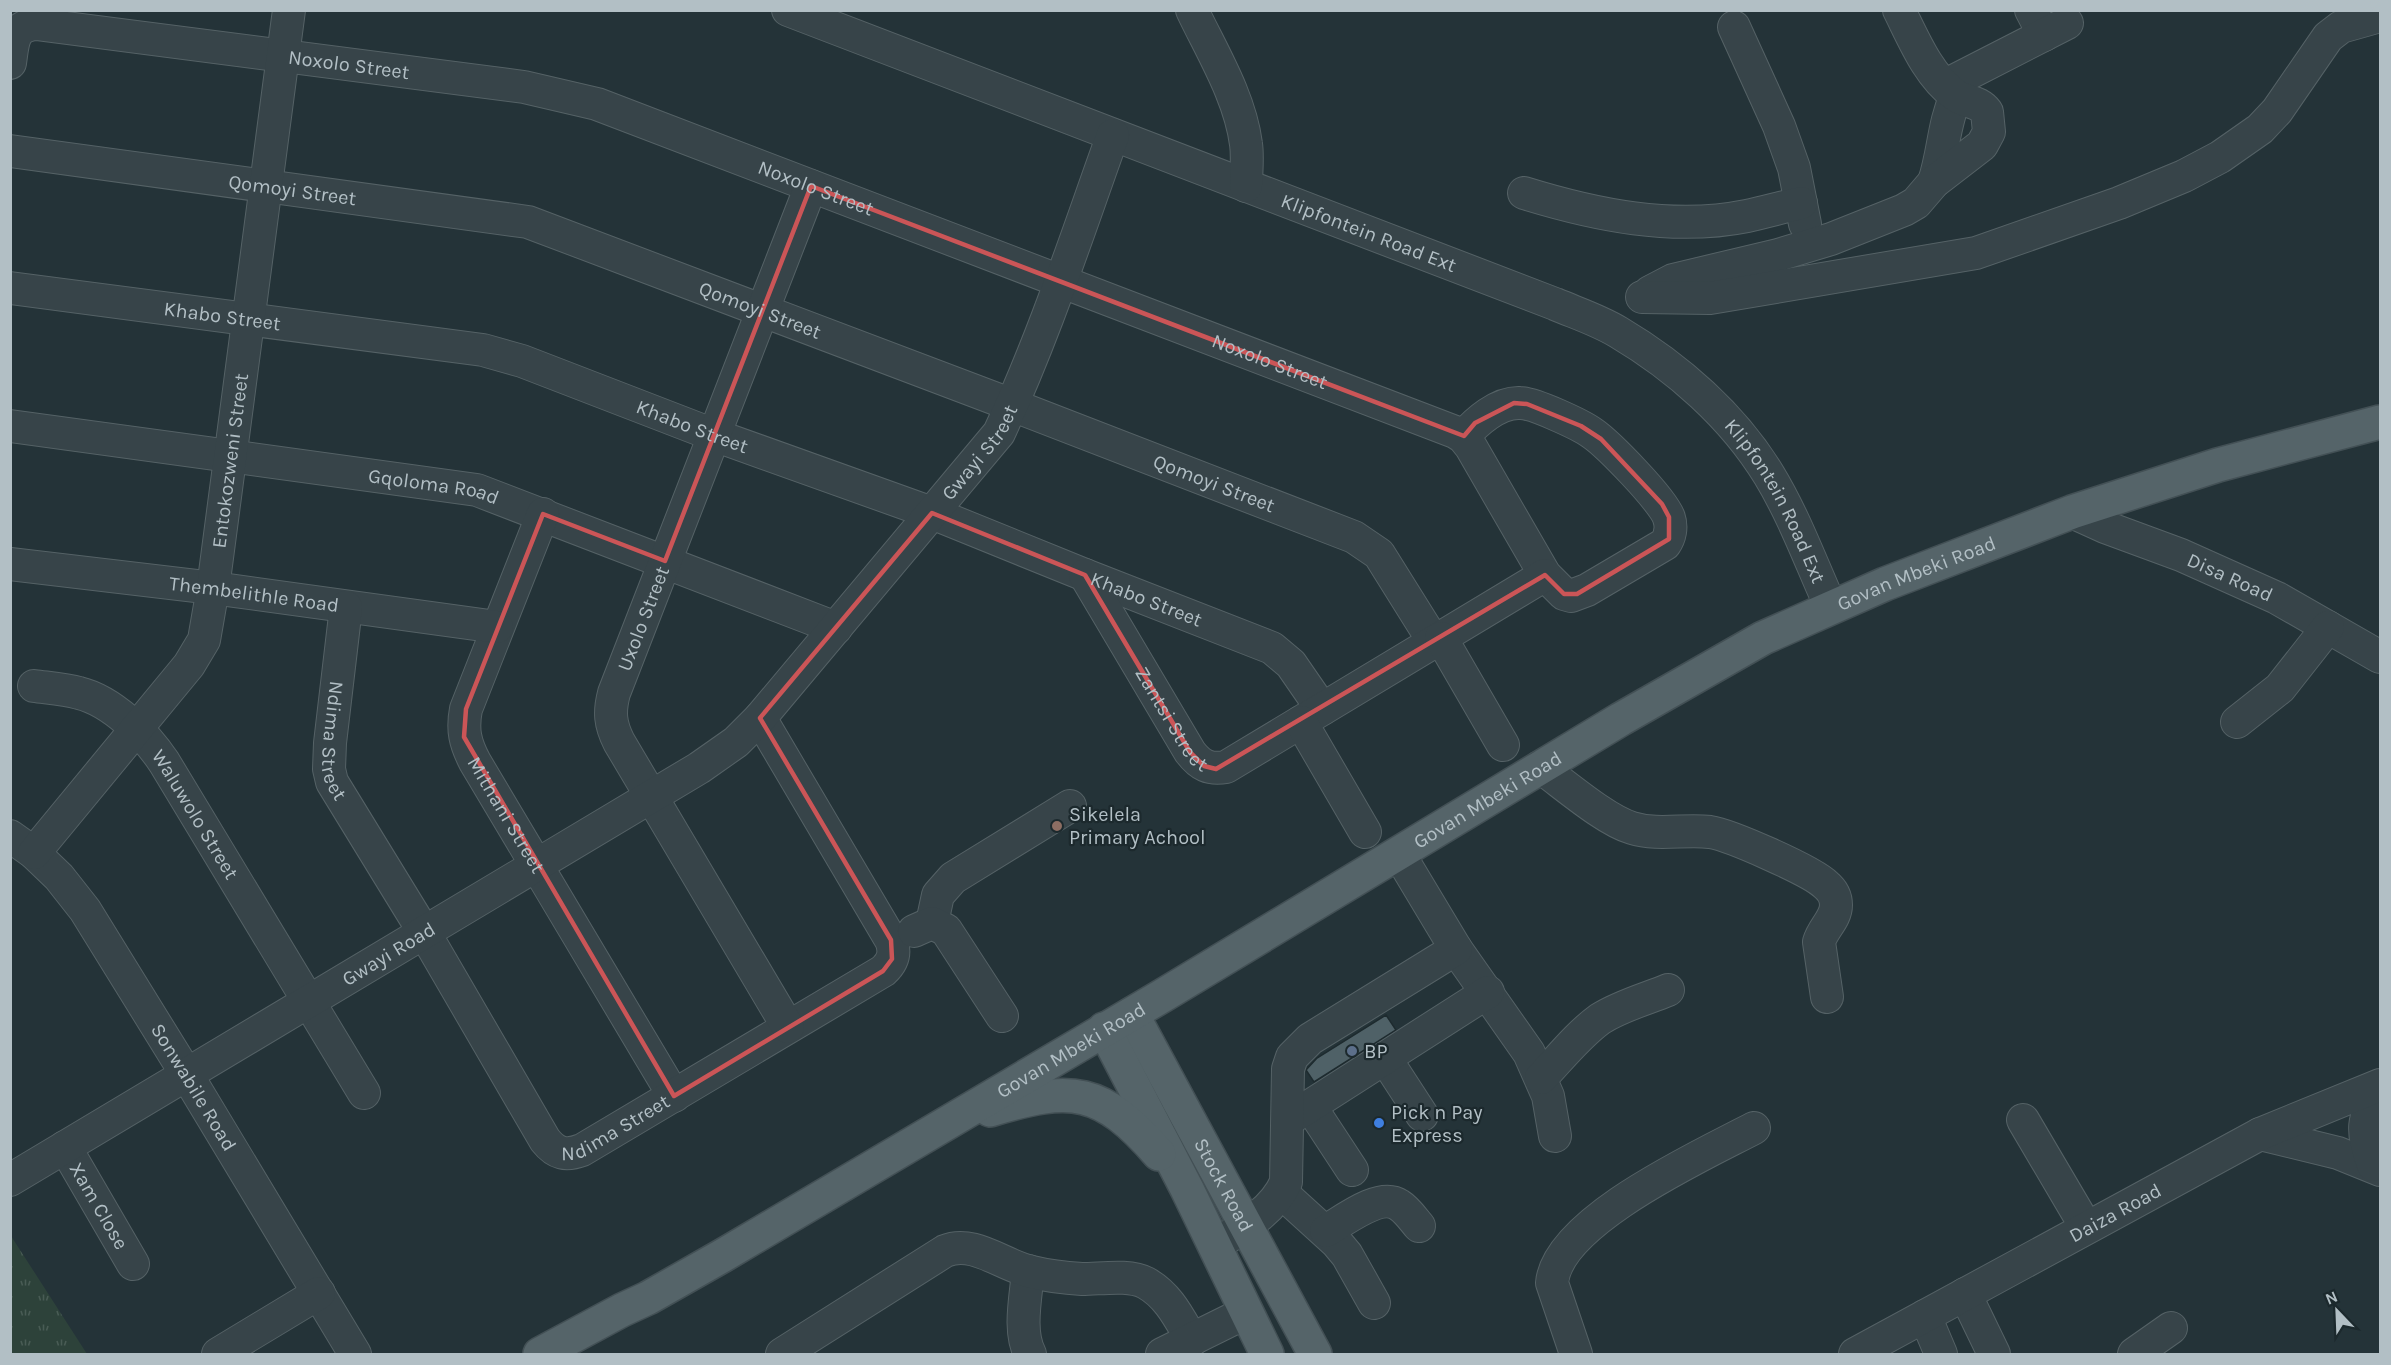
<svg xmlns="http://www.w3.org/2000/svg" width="2391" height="1365" font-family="Karla,sans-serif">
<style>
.grass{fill:url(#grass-tufts)}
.building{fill:#4f6167;stroke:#1e2b2f;stroke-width:1.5}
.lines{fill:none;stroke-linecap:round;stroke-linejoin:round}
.minor-casing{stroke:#556266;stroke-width:34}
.major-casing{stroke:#435055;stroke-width:36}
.minor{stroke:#374449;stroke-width:32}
.major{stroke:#556469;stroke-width:33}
.marked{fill:none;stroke:#cb5557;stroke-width:4.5;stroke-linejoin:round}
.education-dot{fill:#8d6e63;stroke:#1c292d;stroke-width:2}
.service-dot{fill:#5c6f8a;stroke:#1c292d;stroke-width:2}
.shop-dot{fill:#3f7fe0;stroke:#1c292d;stroke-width:2}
.labels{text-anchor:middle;stroke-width:4.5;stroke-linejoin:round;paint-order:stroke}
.street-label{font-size:20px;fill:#b2bfc5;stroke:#1c292d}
.poi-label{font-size:20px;fill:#b2bfc5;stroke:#1c292d;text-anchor:start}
</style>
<defs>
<pattern id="grass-tufts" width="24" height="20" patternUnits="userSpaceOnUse" patternTransform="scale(1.5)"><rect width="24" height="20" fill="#2d423a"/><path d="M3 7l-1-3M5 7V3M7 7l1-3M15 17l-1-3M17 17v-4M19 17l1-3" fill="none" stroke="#495c55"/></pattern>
</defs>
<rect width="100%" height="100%" fill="#243338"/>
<polygon class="grass" points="10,1236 11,1236 87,1354 11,1354"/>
<polygon class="building" points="1386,1015 1396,1030 1314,1082 1306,1070 1317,1058"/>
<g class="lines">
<g class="minor-casing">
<g id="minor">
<path id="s1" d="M788,10L1555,304C1576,313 1598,320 1618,332C1677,367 1733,416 1769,475C1794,516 1811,563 1831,607"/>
<path d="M1192,10C1212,52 1240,97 1246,144C1248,157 1246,172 1246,186"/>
<polyline points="2031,10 2044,35"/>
<polyline points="1734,27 1779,126 1794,168 1805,224"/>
<path id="s2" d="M10,63C13,43 12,26 36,24L524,87L597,104L1455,432L1463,437L1471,447L1545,575L1564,594L1571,596L1587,590L1665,544C1670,537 1672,527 1669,518C1664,501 1608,444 1592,433C1581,425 1534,403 1520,403C1498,402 1476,422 1463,437"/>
<polyline points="1946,85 2067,23"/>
<path id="s3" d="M10,151L528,222L1012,405L1354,537L1379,554L1434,642"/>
<path d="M1934,182C1944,152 1943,125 1956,96"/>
<path d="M1524,193C1595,215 1673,231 1747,216C1765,212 1783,207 1801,203"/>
<path id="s4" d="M10,288L483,350L522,361L714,435L932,513L1085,575L1272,648L1291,664L1322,709"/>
<path d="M1650,292L1673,280L1778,255L1831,239L1904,210L1916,203L1934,182L1982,145L1989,132L1987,112C1978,100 1966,103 1955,95C1928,75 1914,40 1899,10"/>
<polyline points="1642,297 1710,298 1976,253 2119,203 2184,176 2220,157 2260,129 2277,111 2328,37 2341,27 2380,16"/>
<path id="s5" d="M10,426L477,490L836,628"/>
<path id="s6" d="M2072,512L2105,527L2181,555L2277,598L2380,657"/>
<path id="s7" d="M543,514L466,709C462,730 465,743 475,762L674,1096"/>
<path id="s8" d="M10,564L213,588L497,627"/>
<path id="s9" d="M1085,575L1190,752C1200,765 1209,770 1226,767L1545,575"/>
<path id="s10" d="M346,607L330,743L329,769L332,782L424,932L545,1140C556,1154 566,1156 582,1150L883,971C893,962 896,953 891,940L760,718"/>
<polyline points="1441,638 1503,745"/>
<path id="s11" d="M34,686C49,688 65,689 79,693C112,701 146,735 164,762L364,1093"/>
<polyline points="1301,722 1365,832"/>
<polyline points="2237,722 2280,688 2328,627"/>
<path d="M1540,767C1564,784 1605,820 1632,828C1658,836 1684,829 1710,832C1730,835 1812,871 1826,885C1832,890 1836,897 1836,905C1836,919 1823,928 1819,942L1827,997"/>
<path id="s12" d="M10,836L34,853L59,877L85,910L187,1075L355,1354"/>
<path id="s13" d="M34,853L189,665L204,640L213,588L289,10"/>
<polyline points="932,923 938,895 953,878 1070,806"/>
<polyline points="914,931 932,923 946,930 1002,1016"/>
<polyline points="1456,949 1529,1053 1548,1096 1555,1136"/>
<path id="s14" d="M788,1027L619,742C610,724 609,712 614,693L811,186"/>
<polyline points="1385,1058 1422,1115"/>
<path d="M1541,1078C1560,1058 1578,1035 1600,1019C1620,1006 1646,999 1668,990"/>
<polyline points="1310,1106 1352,1170"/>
<polyline points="1288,1120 1488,992"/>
<polyline points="2023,1120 2086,1227"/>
<polyline points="2260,1134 2338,1153 2380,1170"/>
<path id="s15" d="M65,1147L133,1264"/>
<path d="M2373,1165C2361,1131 2362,1119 2380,1087"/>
<path id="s16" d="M10,1180L699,768L736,742L760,718L999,433C1044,337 1077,235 1113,135"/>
<polyline points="1282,1193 1337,1243 1347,1255 1374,1303"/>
<path d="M1326,1231C1343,1221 1380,1192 1399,1205C1407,1210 1413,1219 1419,1226"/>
<path d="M1215,1245C1241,1229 1274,1211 1286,1182L1288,1069L1292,1057L1310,1039L1456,949L1399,854"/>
<path d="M1028,1271C1026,1297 1018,1331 1030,1354"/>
<polyline points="1965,1294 1994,1354"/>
<polyline points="1925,1316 1941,1354"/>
<polyline points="218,1354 319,1293"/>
<path d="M782,1354L945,1251C974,1239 1003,1266 1032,1272C1048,1276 1065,1278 1082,1279C1101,1279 1129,1274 1146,1283C1169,1296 1179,1318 1192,1340"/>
<polyline points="1162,1354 1247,1312"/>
<path d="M1576,1354L1552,1283C1557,1221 1703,1155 1754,1128"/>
<path id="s17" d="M1855,1354L2260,1134L2380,1085"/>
<polyline points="2134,1354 2171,1328"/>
</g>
</g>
<g class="major-casing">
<g id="major">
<path id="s18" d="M1132,1014L1315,1354"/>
<polyline points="1104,1029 1187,1189 1267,1354"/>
<path d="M990,1110C1073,1085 1101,1088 1159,1154"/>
<path id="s19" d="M540,1354L622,1310L648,1298L722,1256L1162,996L1621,719L1763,638L1885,584L2072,512L2218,465L2380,422"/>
</g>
</g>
<use href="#minor" class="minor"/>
<use href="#major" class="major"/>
</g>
<path class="marked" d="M811,186L1464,436L1475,423L1514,403L1527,404L1581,426L1601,439L1662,504L1669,517V539L1577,594H1564L1545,575L1216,769L1204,766L1190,752L1085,575L932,513L760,718L891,940L892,959L883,971L674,1096L464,737L466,709L543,514L665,561Z"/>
<circle class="education-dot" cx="1057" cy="826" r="6"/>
<circle class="service-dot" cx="1352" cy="1051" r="6"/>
<circle class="shop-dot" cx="1379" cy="1123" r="6"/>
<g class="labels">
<g class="street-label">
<text dy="7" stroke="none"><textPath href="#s2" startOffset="368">Noxolo Street</textPath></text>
<text dy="7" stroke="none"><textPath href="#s2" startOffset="854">Noxolo Street</textPath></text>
<text dy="7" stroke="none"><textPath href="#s3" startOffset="285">Qomoyi Street</textPath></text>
<text dy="7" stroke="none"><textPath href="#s1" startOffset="622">Klipfontein Road Ext</textPath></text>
<text dy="7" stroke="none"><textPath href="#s3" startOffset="771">Qomoyi Street</textPath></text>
<text dy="7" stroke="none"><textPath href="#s4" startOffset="214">Khabo Street</textPath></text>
<text dy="7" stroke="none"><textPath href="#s2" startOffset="1340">Noxolo Street</textPath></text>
<text dy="7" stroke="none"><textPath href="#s4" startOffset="700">Khabo Street</textPath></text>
<text dy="7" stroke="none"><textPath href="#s16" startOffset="1227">Gwayi Street</textPath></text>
<text dy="7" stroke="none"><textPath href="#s13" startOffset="454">Entokozweni Street</textPath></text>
<text dy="7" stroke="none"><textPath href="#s3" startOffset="1257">Qomoyi Street</textPath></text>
<text dy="7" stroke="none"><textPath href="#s5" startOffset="428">Gqoloma Road</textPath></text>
<text dy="7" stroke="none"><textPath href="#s1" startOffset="1126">Klipfontein Road Ext</textPath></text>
<text dy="7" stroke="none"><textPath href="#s19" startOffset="1584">Govan Mbeki Road</textPath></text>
<text dy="7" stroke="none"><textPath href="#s6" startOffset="171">Disa Road</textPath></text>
<text dy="7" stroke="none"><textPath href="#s8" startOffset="246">Thembelithle Road</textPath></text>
<text dy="7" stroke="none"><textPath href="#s4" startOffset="1186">Khabo Street</textPath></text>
<text dy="7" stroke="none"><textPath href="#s14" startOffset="462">Uxolo Street</textPath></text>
<text dy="7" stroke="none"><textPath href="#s9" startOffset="168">Zantsi Street</textPath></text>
<text dy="7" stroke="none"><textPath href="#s10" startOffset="135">Ndima Street</textPath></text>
<text dy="7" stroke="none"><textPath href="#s19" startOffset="1098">Govan Mbeki Road</textPath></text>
<text dy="7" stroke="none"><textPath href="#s7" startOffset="326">Mithani Street</textPath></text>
<text dy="7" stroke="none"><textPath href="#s11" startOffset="218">Waluwolo Street</textPath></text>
<text dy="7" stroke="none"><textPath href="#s16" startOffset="441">Gwayi Road</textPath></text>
<text dy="7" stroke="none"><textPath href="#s19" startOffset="612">Govan Mbeki Road</textPath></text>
<text dy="7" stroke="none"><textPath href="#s12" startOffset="314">Sonwabile Road</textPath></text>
<text dy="7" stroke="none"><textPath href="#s10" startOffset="674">Ndima Street</textPath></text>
<text dy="7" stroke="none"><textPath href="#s18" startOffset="194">Stock Road</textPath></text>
<text dy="7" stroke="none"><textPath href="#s15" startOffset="68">Xam Close</textPath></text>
<text dy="7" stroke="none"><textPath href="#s17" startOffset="296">Daiza Road</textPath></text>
</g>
<g class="poi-label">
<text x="1069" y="821">Sikelela<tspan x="1069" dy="23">Primary Achool</tspan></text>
<text x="1364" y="1058">BP</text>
<text x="1391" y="1119">Pick n Pay<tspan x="1391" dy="23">Express</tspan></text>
</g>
</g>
<rect width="2391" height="1365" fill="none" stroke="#b2bfc5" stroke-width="24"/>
<g transform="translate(2337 1311) rotate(337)" stroke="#1c292d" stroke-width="4.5" paint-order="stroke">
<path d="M0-4.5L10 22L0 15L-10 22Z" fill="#b2bfc5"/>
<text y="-9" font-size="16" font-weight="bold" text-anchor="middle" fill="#b2bfc5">N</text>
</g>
</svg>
